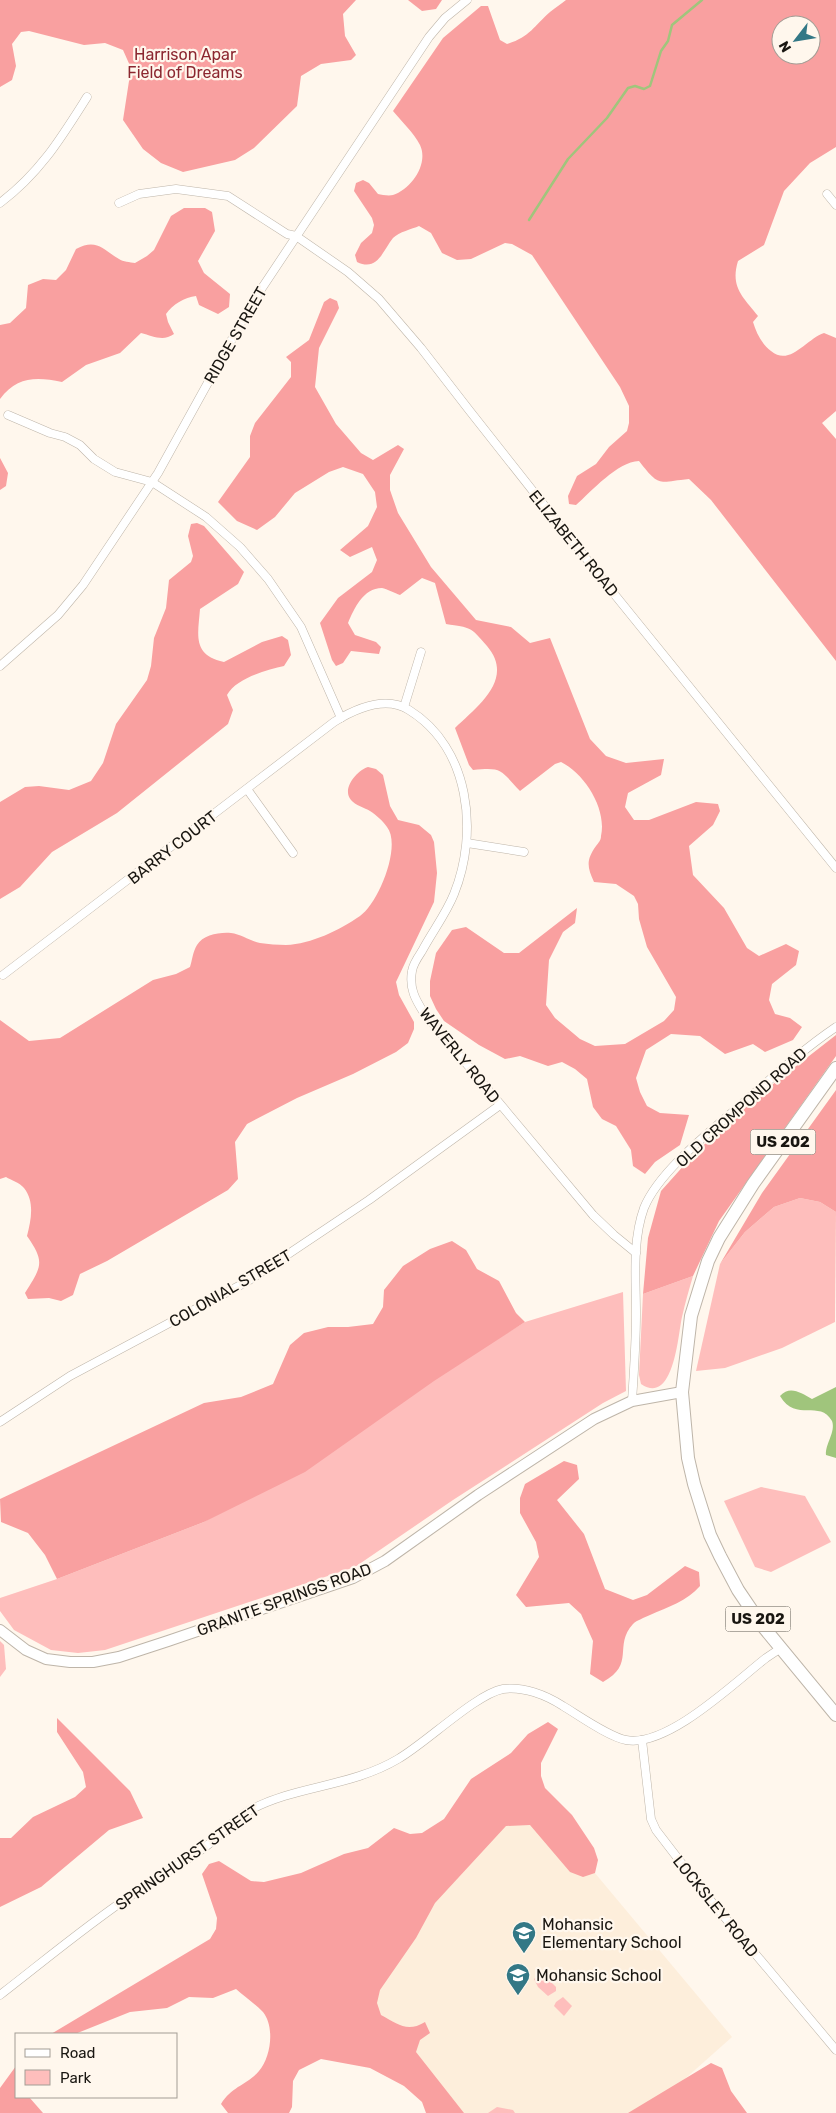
<svg xmlns="http://www.w3.org/2000/svg" width="836" height="2113" font-family="Rubik,sans-serif">
<style>
.built{fill:#fdeedb}
.green{fill:#febebc}
.forest{fill:#f9a0a0;fill-rule:evenodd}
.water{fill:#a0c57c}
.lines{fill:none;stroke-linecap:round;stroke-linejoin:round}
.stream{stroke:#a0c57c;stroke-width:2.5}
.minor-casing{stroke:#beb5a9;stroke-width:9}
.tertiary-casing{stroke:#beb5a9;stroke-width:12}
.trunk-casing{stroke:#beb5a9;stroke-width:14}
.minor{stroke:#fff;stroke-width:8}
.tertiary{stroke:#fff;stroke-width:10}
.trunk{stroke:#fff;stroke-width:12}
.labels{text-anchor:middle;stroke-width:4.5;stroke-linejoin:round;paint-order:stroke}
.shield{fill:#fff7ed;stroke:#5e5a53;stroke-width:1}
.shield-label{font-size:15px;font-weight:bold;fill:#191611}
.park-label{font-size:16px;fill:#8c2730;stroke:#fff7ed}
.street-label{font-size:16px;fill:#191611;stroke:#fff7ed}
.poi-label{font-size:16px;fill:#191611;stroke:#fff7ed;text-anchor:start}
</style>
<rect width="100%" height="100%" fill="#fff7ed"/>
<polygon class="built" points="518,1781 732,2037 669,2093 636,2113 451,2113 356,1996"/>
<g class="green">
<polygon points="800,1198 820,1202 836,1212 835,1322 782,1348 725,1368 696,1371 720,1264 745,1232 774,1207"/>
<path d="M693,1276C689,1290 685,1303 682,1317C678,1335 674,1406 641,1384L639,1375L643,1294Z"/>
<polygon points="623,1292 626,1391 603,1403 453,1500 355,1567 105,1650 78,1653 51,1650 14,1630 0,1611 0,1598 57,1579 204,1522 525,1322"/>
<polygon points="761,1487 805,1496 831,1542 771,1572 755,1567 724,1501"/>
<polygon points="0,1641 4,1645 6,1669 0,1677"/>
<polygon points="542,1973 556,1987 556,1991 548,1996 538,1987 534,1979"/>
<polygon points="563,1997 572,2006 564,2016 554,2006 556,2002"/>
<polygon points="497,2107 513,2110 515,2113 488,2113"/>
</g>
<g class="forest">
<polygon points="0,0 356,0 343,14 345,36 356,55 351,60 321,64 301,76 297,106 254,148 235,160 183,172 161,163 143,149 123,120 131,68 123,50 105,43 84,45 29,31 21,32 12,44 16,66 12,80 0,87"/>
<polygon points="408,0 442,0 436,9 422,11"/>
<path d="M566,0H836V147L810,163L784,191L764,245L738,261C730,287 743,297 758,316L753,322C756,332 762,345 771,351C790,367 806,339 824,333L836,338V411L822,423L836,439V661L711,500L689,479C658,482 660,488 639,461C617,462 592,491 576,505L569,504L568,496L577,476L596,464L609,447L627,431L629,423V406L620,387L532,255L512,244L505,243L471,259L457,260L442,253L431,233L419,226C412,229 399,232 393,238C383,250 378,272 357,262L355,255L361,243L372,233L374,225L372,218L354,191L356,183L363,180L369,183L378,194C382,195 389,196 393,195C411,189 429,164 420,145C414,133 401,121 393,111L443,38L481,6H488L500,40L507,44C530,37 534,26 550,12C555,8 561,4 566,0ZM781,25H811V55H781Z"/>
<path d="M184,208H205L212,212L215,231L198,261L204,273L230,294L229,307L218,314L199,305L196,296C185,297 172,305 166,314L168,322L174,334C163,342 153,336 141,333L120,353L86,365L62,382C37,377 17,376 0,399V325L10,323L26,308L28,285L43,279L56,280L66,270L76,249C97,238 103,250 119,259C123,262 130,262 135,263L147,256L154,250L171,216Z"/>
<path d="M330,298L337,301L339,308L319,348L315,387L336,424L361,453L373,460L398,445L404,449L390,475V490L398,513L431,567L476,620L511,627L530,643L550,638L590,739L606,756L626,763L664,759L661,775L628,793L625,807L634,820H649L696,802L718,804L720,811L713,825L689,846L693,875L724,908L747,948L759,956L786,944L799,951L796,965L772,984L769,1000L775,1014L790,1018L802,1027L793,1040L765,1052L753,1044L725,1054L700,1036L671,1034L646,1050L636,1078L640,1092L647,1106L660,1113L689,1115L680,1145L655,1162L645,1174L633,1166L631,1150L616,1126L602,1119L593,1107L587,1079L575,1069L562,1062L548,1066L520,1056L505,1059L479,1045L444,1021L436,1009L430,996V981L436,953L452,930L466,927L504,953H519L577,908L575,923L563,932L549,960L546,1005L555,1018L580,1039L595,1046L625,1044L664,1021L674,1010L676,997L647,947L639,919L638,904L634,896L616,884L594,882C587,867 586,860 596,846C598,843 601,841 601,836C607,809 585,774 561,762L555,764L520,791C500,770 503,767 473,770L469,765L455,728C478,706 515,679 487,646C470,626 471,628 446,624L435,583L422,578L400,595C395,593 387,589 382,588C363,588 354,609 348,623L355,635L376,642L381,647L379,654L351,651L343,663L336,666L332,660L320,623L338,598L372,572L377,560L372,547L350,557L340,550L368,526L377,507L375,492L363,474L343,467L329,472L295,493L275,517L257,530L237,521L218,502L250,457V436L255,423L291,377V362L286,357L309,340L324,302Z"/>
<polygon points="0,458 8,473 6,486 0,490"/>
<path d="M197,523L204,526L244,572L238,584L200,609C198,635 192,655 224,662L262,642L282,636L288,640L291,655L284,666C267,670 236,678 227,695L233,710L228,724L117,813L52,852L20,887L0,899V802L25,787L39,786L69,790L91,781L103,763L116,724L147,680L151,666L154,638L166,608L169,580L191,562L193,556L188,536L191,524Z"/>
<path d="M368,767L376,769L383,775L390,806L398,820L419,825L431,835L434,842L437,873L434,902L396,982L399,995L414,1022V1029L408,1043L396,1052L353,1074L297,1098L247,1124L235,1142L238,1179L228,1190L107,1261L80,1274L73,1295L61,1301L49,1298L28,1299L25,1293C42,1266 45,1262 27,1236C31,1220 35,1202 24,1188C20,1183 11,1180 6,1177L0,1179V1020L29,1041L60,1038L153,980L176,974L190,967C192,961 193,951 197,945C203,935 219,932 231,933C241,934 250,941 260,943C268,944 278,945 286,945C311,944 340,930 360,916C378,904 402,846 387,827C383,821 376,815 370,811C365,808 355,805 351,800C341,788 358,770 368,767Z"/>
<polygon points="836,1035 836,1056 719,1221 693,1276 643,1294 648,1238 661,1191 695,1153 759,1095"/>
<polygon points="836,1090 836,1212 820,1202 800,1198 774,1207 745,1232 720,1264 762,1193"/>
<polygon points="452,1241 466,1250 477,1269 499,1281 516,1313 525,1322 434,1381 305,1472 204,1522 57,1579 45,1555 28,1533 1,1522 0,1499 204,1403 241,1397 273,1384 290,1345 304,1333 328,1327 348,1327 373,1324 383,1307 384,1290 403,1266 430,1249"/>
<path d="M564,1461L577,1465L579,1479L557,1500L584,1534L605,1589L633,1600L647,1595L685,1566L699,1572L700,1586C687,1601 668,1607 650,1615C644,1618 637,1620 633,1624C613,1646 636,1664 603,1682L590,1674L593,1641L581,1614L569,1603L526,1607L516,1595L539,1557L536,1542L520,1513V1498L525,1484Z"/>
<polygon points="57,1718 130,1791 143,1818 109,1830 41,1887 0,1907 0,1838 11,1838 33,1817 75,1797 86,1787 83,1772 57,1732"/>
<path d="M548,1722L558,1729L541,1763V1776L545,1788L572,1815L594,1848L598,1860L595,1873L583,1877L570,1872L530,1825L506,1826L435,1903L416,1938L380,1990L377,2003L381,2015C398,2024 407,2033 425,2022L430,2033L420,2040L416,2052L464,2113H426L422,2102L404,2086L370,2068L321,2059L299,2070L293,2081L292,2107L289,2113H228L221,2104C232,2086 247,2085 259,2071C271,2057 275,2027 263,2012C255,2004 244,1996 236,1989L213,1998L189,1997L167,2008L130,2012L75,2034H51L210,1939L216,1929L217,1918L202,1874L209,1864L219,1861L251,1881L264,1882L301,1873L344,1854L368,1848L394,1828L410,1834L422,1833L444,1819L471,1779L511,1753L528,1734Z"/>
<polygon points="711,2063 722,2068 731,2091 747,2113 628,2113"/>
<polygon points="16,2066 16,2097 29,2097 43,2113 0,2113 0,2088"/>
</g>
<path class="water" d="M836,1387V1458L826,1455C825,1444 836,1432 832,1421C820,1399 796,1423 780,1396C790,1385 801,1393 812,1399Z"/>
<g class="lines">
<polyline class="stream" points="529,220 568,159 607,118 628,88 635,86 644,89 650,86 661,51 668,41 672,25 702,0"/>
<g class="minor-casing">
<g id="minor">
<polyline points="827,194 836,205"/>
<path d="M0,203C40,173 61,138 87,97"/>
<polyline points="119,203 139,194 176,189 228,196 287,234 296,236 348,272 379,299 421,348 469,410 615,595 836,868"/>
<polyline points="8,415 50,433 65,437 80,445 94,459 115,472 152,482 206,517 240,547 268,579 301,627 341,718"/>
<polyline points="0,666 58,615 83,585 158,473 252,303 429,37 445,18 467,0"/>
<polyline points="404,707 421,652"/>
<polyline points="247,789 293,853"/>
<polyline points="467,843 524,852"/>
<path d="M3,975L334,722C355,709 385,695 409,710C470,748 479,832 454,894C446,914 432,932 422,951C418,957 413,964 412,971C409,988 415,999 424,1013L593,1215L614,1235L636,1253"/>
<path d="M632,1401C634,1372 636,1343 636,1314C636,1280 632,1241 644,1208C659,1171 712,1130 742,1104C773,1077 802,1050 836,1027"/>
<polyline points="0,1422 70,1376 248,1281 369,1200 500,1105"/>
<polyline points="642,1740 651,1819 656,1830 706,1895 836,2050"/>
<path d="M0,1995C44,1961 87,1925 133,1894C155,1878 179,1865 201,1850C219,1838 231,1821 250,1810C297,1785 351,1787 398,1759C426,1743 476,1694 503,1689C523,1686 546,1695 563,1706C578,1715 609,1737 626,1740C667,1748 734,1683 766,1658L781,1648"/>
</g>
</g>
<g class="tertiary-casing">
<polyline id="tertiary" points="0,1630 26,1650 46,1659 70,1662 93,1662 119,1657 168,1641 353,1578 385,1561 478,1495 594,1419 632,1401 682,1392"/>
</g>
<g class="trunk-casing">
<polyline id="trunk" points="836,1068 753,1184 719,1238 708,1261 691,1316 682,1392 688,1458 694,1484 710,1535 720,1556 738,1590 761,1624 836,1715"/>
</g>
<use href="#minor" class="minor"/>
<use href="#tertiary" class="tertiary"/>
<use href="#trunk" class="trunk"/>
</g>
<defs>
<g id="school-pin" transform="scale(1.25)"><path d="M0 17L-7.5 6A9.5 9.5 0 1 1 7.5 6Z" fill="#337886" stroke="#fff7ed"/><path d="M0-5L7-2L0 1L-7-2ZM-4 1L0 2.5L4 1V4Q0 6-4 4Z" fill="#fff"/></g>
</defs>
<g fill-rule="evenodd">
<use href="#school-pin" x="524" y="1933"/>
<use href="#school-pin" x="518" y="1975"/>
</g>
<g class="labels">
<g class="shield">
<rect x="750.5" y="1129.5" width="65" height="25" rx="4"/>
<rect x="725.5" y="1606.5" width="65" height="25" rx="4"/>
</g>
<g class="shield-label">
<text x="783" y="1147">US 202</text>
<text x="758" y="1624">US 202</text>
</g>
<g class="park-label">
<text x="185" y="60">Harrison Apar<tspan x="185" dy="18">Field of Dreams</tspan></text>
</g>
<g class="street-label">
<text transform="translate(235 335) rotate(-60)" y="6">RIDGE STREET</text>
<text transform="translate(574 543) rotate(51)" y="6">ELIZABETH ROAD</text>
<text transform="translate(172 847) rotate(-38)" y="6">BARRY COURT</text>
<text transform="translate(460 1055) rotate(51)" y="6">WAVERLY ROAD</text>
<text transform="translate(741 1107) rotate(-42)" y="6">OLD CROMPOND ROAD</text>
<text transform="translate(230 1288) rotate(-30)" y="6">COLONIAL STREET</text>
<text transform="translate(284 1599) rotate(-20)" y="6">GRANITE SPRINGS ROAD</text>
<text transform="translate(187 1857) rotate(-35)" y="6">SPRINGHURST STREET</text>
<text transform="translate(716 1906) rotate(51)" y="6">LOCKSLEY ROAD</text>
</g>
<g class="poi-label">
<text x="542" y="1930">Mohansic<tspan x="542" dy="18">Elementary School</tspan></text>
<text x="536" y="1981">Mohansic School</text>
</g>
</g>
<rect x="15" y="2033" width="162" height="65" fill="#fff7ed" stroke="#a39d95"/>
<rect x="25" y="2049" width="25" height="8" fill="#ffffff" stroke="#a39d95"/>
<text x="60" y="2058" font-size="15" fill="#191611">Road</text>
<rect x="25" y="2070" width="25" height="15" fill="#febebc" stroke="#a39d95"/>
<text x="60" y="2083" font-size="15" fill="#191611">Park</text>
<g transform="translate(796 40) rotate(239)"><circle r="24" fill="#fff7ed" stroke="#a39d95"/>
<path d="M0-4L9 19L0 12L-9 19Z" fill="#337886"/>
<text y="-8" font-size="14" font-weight="bold" text-anchor="middle" fill="#191611">N</text>
</g>
</svg>
